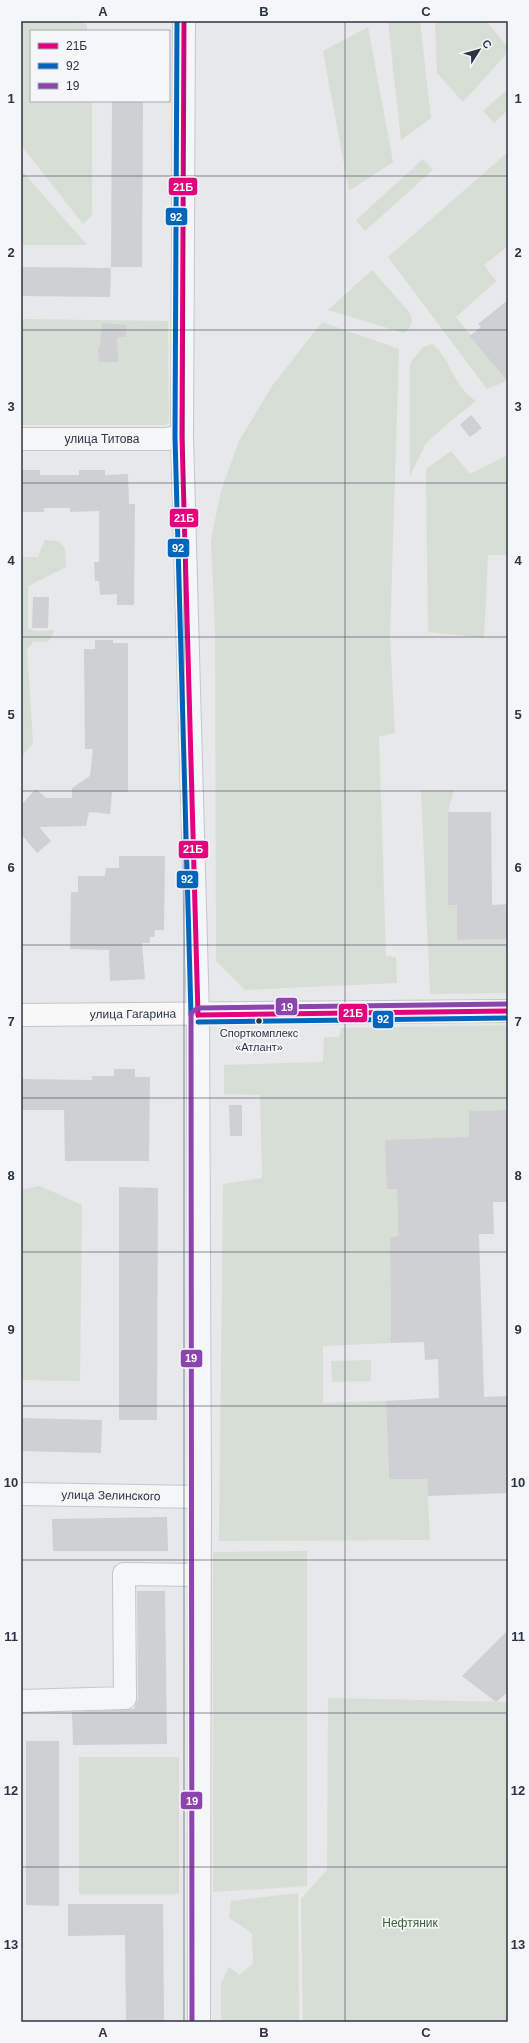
<svg xmlns="http://www.w3.org/2000/svg" width="529" height="2043" font-family="Helvetica,sans-serif">
<style>
.green{fill:#d6ded6}
.building{fill:#ced0d3}
.lines{fill:none;stroke-linecap:round;stroke-linejoin:round}
.minor-casing{stroke:#c4c6c8;stroke-width:24}
.major-casing{stroke:#c2c5c8;stroke-width:24}
.minor{stroke:#f5f6f7;stroke-width:22}
.major{stroke:#f8f8f8;stroke-width:22}
.bus-1-casing{stroke:#f4f6f9;stroke-width:8}
.bus-2-casing{stroke:#f4f6f9;stroke-width:8}
.bus-3-casing{stroke:#f4f6f9;stroke-width:8}
.bus-1{stroke:#e5007d;stroke-width:5}
.bus-2{stroke:#0065bd;stroke-width:5}
.bus-3{stroke:#8e44ad;stroke-width:5}
.grid{fill:none;stroke:#2b3445;stroke-width:1;stroke-opacity:0.55}
.bus-dot{fill:#2b3445;stroke:#f4f6f9;stroke-width:1.5}
.labels{text-anchor:middle;stroke-width:3.5;stroke-linejoin:round;paint-order:stroke}
.bus-label{font-size:11px;fill:#2b3445;stroke:#f4f6f9}
.street-label{font-size:12px;fill:#2b3445;stroke:#f4f6f9}
.park-label{font-size:12px;fill:#3f6138;stroke:#f4f6f9}
.line-badge{stroke:#f4f6f9;stroke-width:1.5}
.badge-label{font-size:11px;text-anchor:middle;font-weight:bold;fill:#fff}
.neatline{fill:none;stroke:#2b3445;stroke-width:1.5}
.grid-label{font-size:13px;text-anchor:middle;font-weight:bold;fill:#2b3445}
</style>
<rect width="100%" height="100%" fill="#e6e8ea"/>
<g class="green">
<polygon points="21,21 69,21 87,24 87,31 31,31 31,101 92,101 92,215 83,224 21,145"/>
<polygon points="388,21 420,21 431,118 401,140"/>
<polygon points="435,21 486,21 508,47 508,52 463,102 437,73"/>
<polygon points="368,27 393,162 349,191 323,51"/>
<polygon points="508,89 508,110 494,123 483,111"/>
<polygon points="508,152 508,246 484,265 496,281 456,317 507,381 487,389 388,257"/>
<polygon points="423,159 433,170 365,231 356,220"/>
<polygon points="21,170 87,245 21,245"/>
<path d="M372,270L410,313C413,323 412,327 404,333L328,310Z"/>
<polygon points="21,319 168,321 169,423 165,425 21,425"/>
<polygon points="322,322 399,349 390,637 395,733 379,737 386,956 396,957 397,983 245,990 216,961 215,631 211,542 213,530 221,491 239,441 272,386"/>
<path d="M432,344C451,358 453,387 476,401L452,420L426,443L410,476V363L423,347Z"/>
<polygon points="451,451 470,474 508,455 508,555 488,555 484,638 428,632 426,469"/>
<polygon points="45,540 58,541 65,548 66,567 28,586 28,628 35,631 55,630 48,642 33,642 27,650 33,743 21,757 21,557 38,557"/>
<polygon points="421,790 454,790 448,812 448,905 457,905 457,940 508,939 508,993 430,994"/>
<polygon points="508,1025 508,1110 469,1111 469,1137 387,1189 397,1189 398,1236 390,1237 391,1343 323,1346 323,1403 386,1401 389,1479 427,1479 430,1540 219,1541 223,1184 262,1178 260,1095 224,1094 224,1065 323,1062 324,1037 339,1037 341,1028"/>
<polygon points="40,1186 82,1205 80,1381 21,1380 21,1190"/>
<polygon points="371,1360 371,1381 332,1382 331,1361"/>
<polygon points="307,1551 307,1886 213,1892 213,1552"/>
<polygon points="328,1698 508,1702 508,2022 303,2022 301,1899 327,1870"/>
<rect x="79" y="1757" width="100" height="137"/>
<polygon points="298,1893 299,2022 221,2022 221,1983 229,1967 239,1975 253,1964 252,1933 229,1918 231,1901"/>
</g>
<g class="building">
<polygon points="112,101 143,101 142,267 111,267"/>
<polygon points="21,267 111,268 110,297 21,296"/>
<polygon points="508,300 508,382 470,336 481,327 478,324"/>
<polygon points="102,323 127,325 126,337 117,337 118,362 99,362 98,347 100,347"/>
<polygon points="471,415 482,428 470,437 460,425"/>
<polygon points="21,470 40,470 40,475 79,475 79,470 105,470 105,475 128,474 129,504 135,504 134,605 117,605 117,594 100,595 99,581 95,581 94,562 99,562 99,511 70,512 70,508 44,508 44,512 21,512"/>
<polygon points="33,597 49,597 48,628 32,628"/>
<polygon points="95,640 113,640 113,643 128,643 128,792 112,792 110,814 89,812 86,826 39,827 51,841 37,853 21,834 21,805 36,789 46,798 72,798 72,788 90,776 93,749 85,749 84,649 95,649"/>
<polygon points="448,812 491,812 492,905 508,904 508,939 457,940 457,905 448,905"/>
<polygon points="119,856 165,856 164,930 155,930 154,937 150,937 150,943 142,943 145,979 110,981 109,950 70,949 71,892 78,892 78,876 105,876 106,868 119,868"/>
<polygon points="114,1069 135,1069 135,1077 150,1077 149,1161 65,1161 64,1110 21,1110 21,1079 92,1080 92,1076 114,1076"/>
<polygon points="229,1105 242,1105 242,1136 230,1136"/>
<polygon points="508,1110 508,1202 493,1202 494,1234 479,1234 484,1397 508,1396 508,1493 428,1496 427,1479 389,1479 386,1401 439,1398 438,1359 425,1360 424,1342 391,1343 390,1237 398,1236 397,1189 387,1189 385,1140 469,1137 469,1111"/>
<polygon points="119,1187 158,1188 157,1420 119,1420"/>
<polygon points="21,1418 102,1420 101,1453 21,1451"/>
<polygon points="167,1517 168,1551 53,1551 52,1519"/>
<polygon points="137,1591 165,1591 167,1744 73,1745 72,1712 134,1709 138,1698"/>
<polygon points="508,1630 508,1692 496,1702 462,1676"/>
<polygon points="26,1741 59,1741 59,1906 26,1905"/>
<polygon points="68,1904 163,1904 164,2022 126,2022 125,1935 68,1936"/>
</g>
<g class="lines">
<g class="minor-casing">
<g id="minor">
<polyline points="184,21 182,437 198,1015 200,1497 199,2022"/>
<path id="s1" d="M21,439H165L182,437"/>
<path id="s2" d="M21,1494L200,1497"/>
<polyline points="21,1701 125,1698 124,1574 199,1575"/>
</g>
</g>
<g class="major-casing">
<g id="major">
<path id="s3" d="M21,1015L508,1011"/>
</g>
</g>
<use href="#minor" class="minor"/>
<use href="#major" class="major"/>
<g class="bus-1-casing">
<g id="bus-1">
<polyline points="184,21 182,437 198,1015"/>
<polyline points="198,1015 508,1011"/>
</g>
</g>
<g class="bus-2-casing">
<g id="bus-2">
<polyline points="177,21 175,437 191,1015"/>
<polyline points="198,1022 508,1018"/>
</g>
</g>
<g class="bus-3-casing">
<polyline id="bus-3" points="192,2022 191,1013 198,1008 508,1004"/>
</g>
<use href="#bus-1" class="bus-1"/>
<use href="#bus-2" class="bus-2"/>
<use href="#bus-3" class="bus-3"/>
</g>
<path class="grid" d="M184,21V2022M345,21V2022M21,176H508M21,330H508M21,483H508M21,637H508M21,791H508M21,945H508M21,1098H508M21,1252H508M21,1406H508M21,1560H508M21,1713H508M21,1867H508"/>
<circle class="bus-dot" cx="259" cy="1021" r="3.5"/>
<g class="labels">
<g class="bus-label">
<text x="259" y="1037">Спорткомплекс<tspan x="259" dy="14">«Атлант»</tspan></text>
</g>
<g class="street-label">
<text dy="4" stroke="none"><textPath href="#s1" startOffset="81">улица Титова</textPath></text>
<text dy="4" stroke="none"><textPath href="#s3" startOffset="112">улица Гагарина</textPath></text>
<text dy="4" stroke="none"><textPath href="#s2" startOffset="90">улица Зелинского</textPath></text>
</g>
<g class="park-label">
<text x="410" y="1927">Нефтяник</text>
</g>
</g>
<g class="line-badge">
<rect x="168" y="177" width="30" height="19" rx="4" fill="#e5007d"/>
<rect x="165" y="207" width="23" height="19" rx="4" fill="#0065bd"/>
<rect x="169" y="508" width="30" height="20" rx="4" fill="#e5007d"/>
<rect x="167" y="538" width="23" height="20" rx="4" fill="#0065bd"/>
<rect x="178" y="840" width="31" height="19" rx="4" fill="#e5007d"/>
<rect x="176" y="870" width="23" height="19" rx="4" fill="#0065bd"/>
<rect x="275" y="997" width="23" height="19" rx="4" fill="#8e44ad"/>
<rect x="338" y="1003" width="30" height="20" rx="4" fill="#e5007d"/>
<rect x="372" y="1010" width="22" height="19" rx="4" fill="#0065bd"/>
<rect x="180" y="1349" width="23" height="19" rx="4" fill="#8e44ad"/>
<rect x="180" y="1791" width="23" height="19" rx="4" fill="#8e44ad"/>
</g>
<g class="badge-label">
<text x="183" y="191">21Б</text>
<text x="176" y="221">92</text>
<text x="184" y="522">21Б</text>
<text x="178" y="552">92</text>
<text x="193" y="853">21Б</text>
<text x="187" y="883">92</text>
<text x="287" y="1011">19</text>
<text x="353" y="1017">21Б</text>
<text x="383" y="1023">92</text>
<text x="191" y="1362">19</text>
<text x="192" y="1805">19</text>
</g>
<rect width="529" height="2043" fill="none" stroke="#f4f6f9" stroke-width="44"/>
<rect x="30" y="30" width="140" height="72" fill="#f4f6f9" stroke="#a4a8b1"/>
<rect x="38" y="43" width="20" height="6" fill="#e5007d" stroke="#a4a8b1"/>
<text x="66" y="50" font-size="12" fill="#2b3445">21Б</text>
<rect x="38" y="63" width="20" height="6" fill="#0065bd" stroke="#a4a8b1"/>
<text x="66" y="70" font-size="12" fill="#2b3445">92</text>
<rect x="38" y="83" width="20" height="6" fill="#8e44ad" stroke="#a4a8b1"/>
<text x="66" y="90" font-size="12" fill="#2b3445">19</text>
<g transform="translate(479 50) rotate(53)" stroke="#f4f6f9" stroke-width="3" paint-order="stroke">
<path d="M0-3L7 15L0 10L-7 15Z" fill="#2b3445"/>
<text y="-6" font-size="11" font-weight="bold" text-anchor="middle" fill="#2b3445">С</text>
</g>
<rect x="22" y="22" width="485" height="1999" class="neatline"/>
<g class="grid-label">
<text x="103" y="16">A</text>
<text x="264" y="16">B</text>
<text x="426" y="16">C</text>
<text x="11" y="103">1</text>
<text x="518" y="103">1</text>
<text x="11" y="257">2</text>
<text x="518" y="257">2</text>
<text x="11" y="411">3</text>
<text x="518" y="411">3</text>
<text x="11" y="565">4</text>
<text x="518" y="565">4</text>
<text x="11" y="719">5</text>
<text x="518" y="719">5</text>
<text x="11" y="872">6</text>
<text x="518" y="872">6</text>
<text x="11" y="1026">7</text>
<text x="518" y="1026">7</text>
<text x="11" y="1180">8</text>
<text x="518" y="1180">8</text>
<text x="11" y="1334">9</text>
<text x="518" y="1334">9</text>
<text x="11" y="1487">10</text>
<text x="518" y="1487">10</text>
<text x="11" y="1641">11</text>
<text x="518" y="1641">11</text>
<text x="11" y="1795">12</text>
<text x="518" y="1795">12</text>
<text x="11" y="1949">13</text>
<text x="518" y="1949">13</text>
<text x="103" y="2037">A</text>
<text x="264" y="2037">B</text>
<text x="426" y="2037">C</text>
</g>
</svg>
